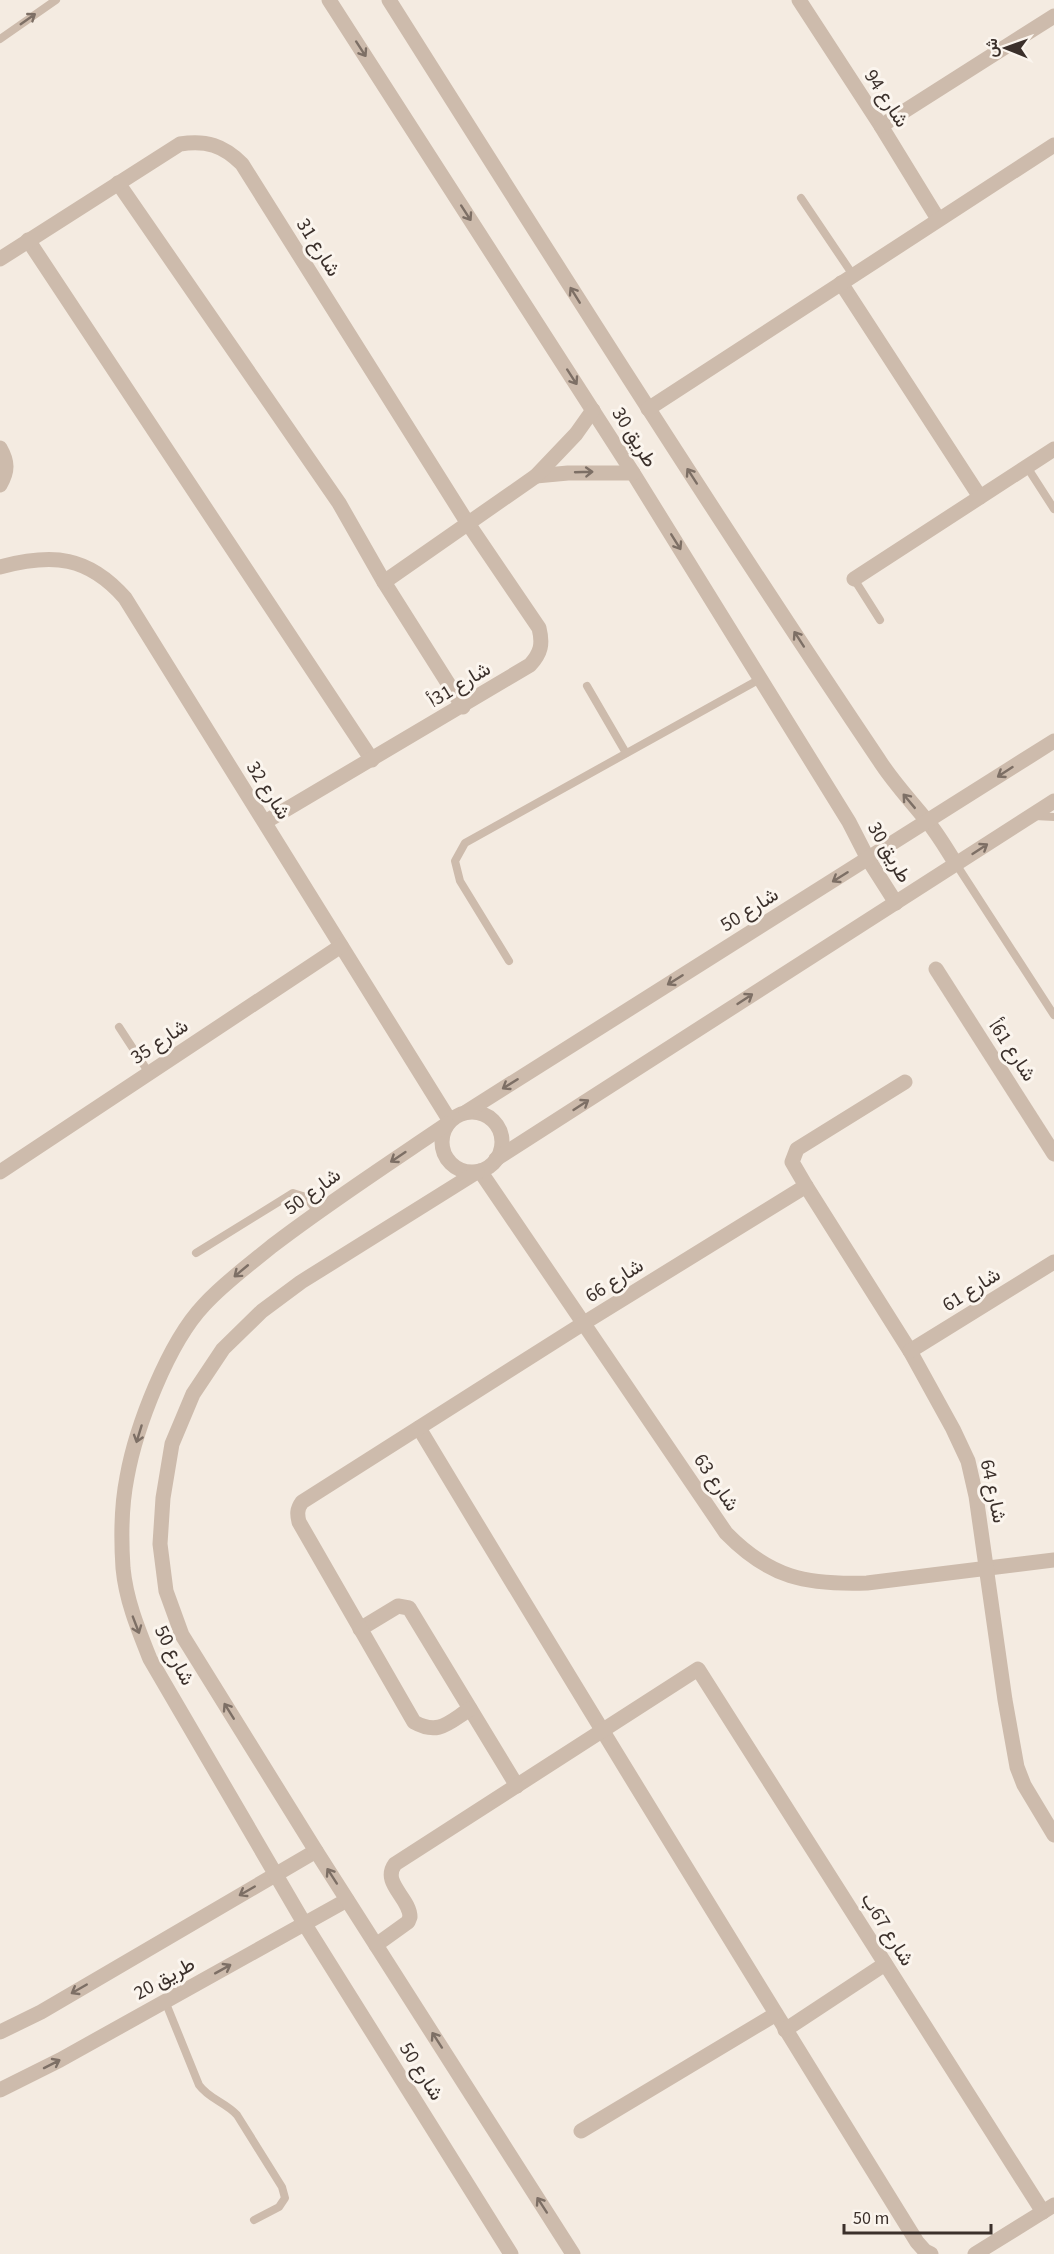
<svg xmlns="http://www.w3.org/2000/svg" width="1054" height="2254" font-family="'Source Sans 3',Vazirmatn,sans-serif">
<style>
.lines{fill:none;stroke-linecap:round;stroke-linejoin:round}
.service{stroke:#cdbbac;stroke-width:8}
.minor{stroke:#cdbbac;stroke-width:15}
.tertiary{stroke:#cdbbac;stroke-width:15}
.oneway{stroke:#7d6f65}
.labels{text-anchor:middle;stroke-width:6;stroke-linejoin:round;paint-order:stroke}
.street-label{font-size:20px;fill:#3b302b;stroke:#fbf5ee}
</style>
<rect width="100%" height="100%" fill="#f4ebe1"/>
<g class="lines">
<g class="service">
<polyline points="0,39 56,0"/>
<polyline points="801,198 853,275"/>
<polyline points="1027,467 1054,509"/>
<polyline points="854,579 880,620"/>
<polyline points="587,686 626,753"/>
<polyline points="1035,816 1054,817"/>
<polyline points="956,864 1054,1015"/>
<polyline points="509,961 460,881 455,861 465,843 760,679"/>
<polyline points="119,1027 149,1073"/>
<polyline points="196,1253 293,1193 306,1197 317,1212"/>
<path d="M165,2001L199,2085C209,2099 225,2102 237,2115L282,2187L285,2198L279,2207L254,2220"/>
</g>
<g class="minor">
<polyline points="329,0 633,473 849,822 868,859 896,903"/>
<path d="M389,0C550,255 711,510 879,760C893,782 910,800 927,821C938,834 947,850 956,864"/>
<polyline points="799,0 881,126 938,219"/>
<polyline points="881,126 1054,16"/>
<polyline points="118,183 339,503 384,582 463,707"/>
<polyline points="28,240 372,760"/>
<path d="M0,259L180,144C206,140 223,145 242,164L467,522L539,628C543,644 541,653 530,665L265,822"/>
<polyline points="841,283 980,497"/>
<polyline points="648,409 1054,145"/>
<path d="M0,448C8,462 8,471 0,485"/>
<polyline points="536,476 568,473 633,473"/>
<path d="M0,567C53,553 88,556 125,598L450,1121"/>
<polyline points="854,579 1054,449"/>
<polyline points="384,582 536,476 576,434 593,410"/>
<polyline points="936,969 1054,1154"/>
<path d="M480,1171L726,1533C770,1578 806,1585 867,1583L1054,1560"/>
<polyline points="0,1172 341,946"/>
<polyline points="806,1186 910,1351 953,1429 968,1461 976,1496 1005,1700 1017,1767 1024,1785 1054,1835"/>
<polyline points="910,1351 1054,1262"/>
<path d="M419,1428C583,1701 750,1972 917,2242L925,2251L931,2254"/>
<polyline points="360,1629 398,1606 409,1608 517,1786"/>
<path d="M470,1709C449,1722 439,1736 414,1722L299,1522C297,1514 297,1509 302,1502L584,1323L806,1186L792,1162L797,1149L905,1082"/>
<path d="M376,1945L408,1922L410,1917C410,1898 381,1883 395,1864L698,1669L1043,2212"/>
<polyline points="785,2030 885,1964"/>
<polyline points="0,2032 41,2012 316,1851"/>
<polyline points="0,2090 60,2060 347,1900"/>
<polyline points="581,2131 776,2014"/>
<polyline points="975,2254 1054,2205"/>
</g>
<g class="tertiary">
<circle cx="472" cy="1142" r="30"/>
<polyline points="466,1112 1054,741"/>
<path d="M447,1124C388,1164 328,1203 272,1246C249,1265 224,1283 204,1305C168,1343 136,1427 127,1477C121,1507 121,1538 123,1568C126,1600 138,1629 150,1659L304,1923L511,2254"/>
<polyline points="496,1159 1054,801"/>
<polyline points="477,1172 301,1282 262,1311 223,1349 193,1394 172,1444 163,1498 160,1544 166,1591 182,1635 316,1851 573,2254"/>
</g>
</g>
<defs><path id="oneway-shaft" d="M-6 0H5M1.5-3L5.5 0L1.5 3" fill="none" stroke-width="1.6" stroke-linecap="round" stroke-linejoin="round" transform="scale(1.5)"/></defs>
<g class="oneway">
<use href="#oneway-shaft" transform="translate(28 19) rotate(-35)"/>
<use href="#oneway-shaft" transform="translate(361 49) rotate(57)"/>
<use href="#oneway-shaft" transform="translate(466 213) rotate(57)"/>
<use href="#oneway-shaft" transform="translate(575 295) rotate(-122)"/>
<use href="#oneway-shaft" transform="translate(572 377) rotate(57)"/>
<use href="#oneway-shaft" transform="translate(584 472) rotate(-2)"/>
<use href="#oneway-shaft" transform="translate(692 476) rotate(-123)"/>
<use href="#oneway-shaft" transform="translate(676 542) rotate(58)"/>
<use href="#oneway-shaft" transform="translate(799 639) rotate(-123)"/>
<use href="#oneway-shaft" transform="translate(1005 772) rotate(147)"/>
<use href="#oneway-shaft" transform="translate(909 801) rotate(-130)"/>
<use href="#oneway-shaft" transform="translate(980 849) rotate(-33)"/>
<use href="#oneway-shaft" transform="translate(840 877) rotate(148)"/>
<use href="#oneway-shaft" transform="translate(675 980) rotate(148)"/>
<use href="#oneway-shaft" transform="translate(745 999) rotate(-33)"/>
<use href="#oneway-shaft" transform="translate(510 1084) rotate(148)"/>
<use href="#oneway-shaft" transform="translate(581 1105) rotate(-33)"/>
<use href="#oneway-shaft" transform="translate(398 1157) rotate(146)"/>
<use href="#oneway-shaft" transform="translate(241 1271) rotate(140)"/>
<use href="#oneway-shaft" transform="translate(139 1434) rotate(107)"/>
<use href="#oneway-shaft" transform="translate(136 1625) rotate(69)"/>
<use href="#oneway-shaft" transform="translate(229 1711) rotate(-122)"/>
<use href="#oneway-shaft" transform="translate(332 1876) rotate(-123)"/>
<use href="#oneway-shaft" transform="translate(247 1891) rotate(150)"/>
<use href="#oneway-shaft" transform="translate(223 1969) rotate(-29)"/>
<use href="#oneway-shaft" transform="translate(79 1989) rotate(150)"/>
<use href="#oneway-shaft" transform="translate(437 2040) rotate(-123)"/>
<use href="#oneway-shaft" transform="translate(52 2064) rotate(-27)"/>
<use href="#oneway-shaft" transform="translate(542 2205) rotate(-123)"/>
</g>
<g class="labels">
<g class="street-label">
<text transform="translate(887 98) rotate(57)" y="7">شارع 94</text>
<text transform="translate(319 247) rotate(58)" y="7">شارع 31</text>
<text transform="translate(635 437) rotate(58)" y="7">طريق 30</text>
<text transform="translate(459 684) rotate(-31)" y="7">شارع 31أ</text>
<text transform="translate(269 790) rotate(58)" y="7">شارع 32</text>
<text transform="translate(890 852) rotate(60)" y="7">طريق 30</text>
<text transform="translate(749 909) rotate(-32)" y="7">شارع 50</text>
<text transform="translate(159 1041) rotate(-34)" y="7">شارع 35</text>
<text transform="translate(1013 1050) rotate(57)" y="7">شارع 61أ</text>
<text transform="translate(312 1191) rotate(-36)" y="7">شارع 50</text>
<text transform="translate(614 1280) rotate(-32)" y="7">شارع 66</text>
<text transform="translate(971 1289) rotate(-32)" y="7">شارع 61</text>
<text transform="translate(717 1482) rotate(56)" y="7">شارع 63</text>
<text transform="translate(994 1491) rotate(78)" y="7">شارع 64</text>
<text transform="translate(175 1655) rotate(63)" y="7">شارع 50</text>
<text transform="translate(888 1929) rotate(58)" y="7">شارع 67ب</text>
<text transform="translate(164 1978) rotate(-29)" y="7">طريق 20</text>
<text transform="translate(422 2071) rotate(58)" y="7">شارع 50</text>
</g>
</g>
<g transform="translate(1006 48) rotate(271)" stroke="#fbf5ee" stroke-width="4.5" paint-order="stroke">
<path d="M0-4.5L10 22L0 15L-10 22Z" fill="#3b302b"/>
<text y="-9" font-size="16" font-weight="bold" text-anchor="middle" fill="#3b302b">ش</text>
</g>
<path d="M844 2224v9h147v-9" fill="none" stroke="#3b302b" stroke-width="3"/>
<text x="853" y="2224" font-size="18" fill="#3b302b" stroke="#fbf5ee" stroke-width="4.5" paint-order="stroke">50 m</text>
</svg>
